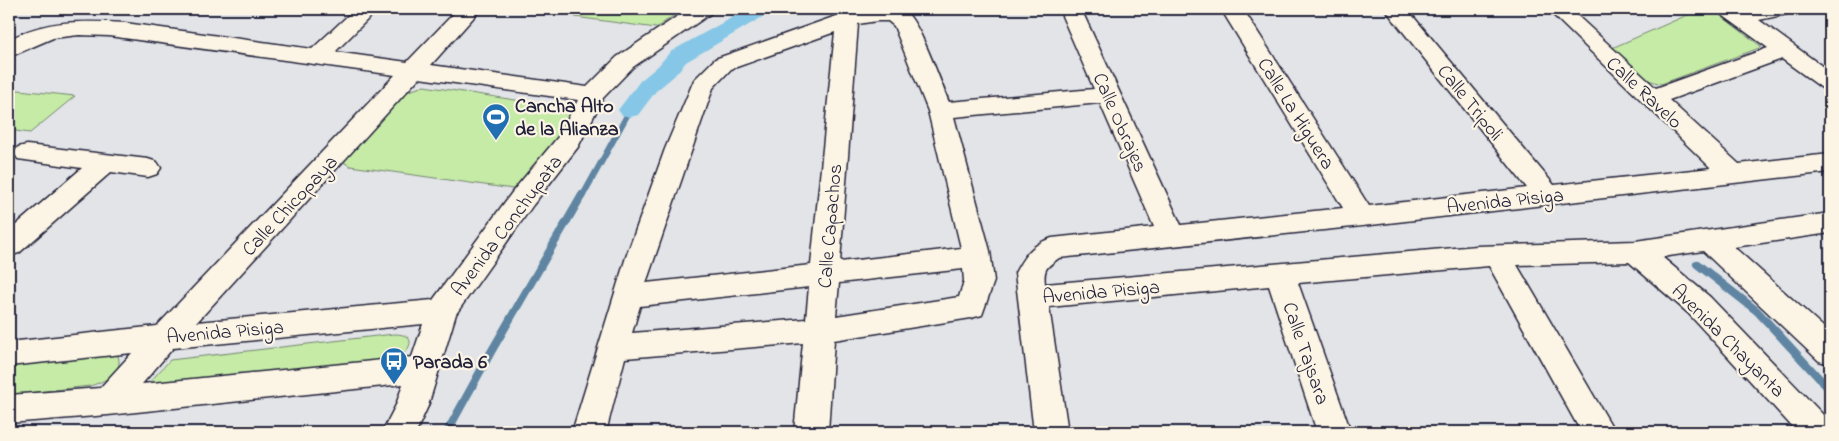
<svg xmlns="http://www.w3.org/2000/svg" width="1839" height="441" font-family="'Indie Flower',sans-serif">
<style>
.green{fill:#c5eba6;stroke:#748670}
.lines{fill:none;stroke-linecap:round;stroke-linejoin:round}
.stream-far1{stroke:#5e85a2;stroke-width:6}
.stream{stroke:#5e85a2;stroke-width:8}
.canal{fill:#86c7e7;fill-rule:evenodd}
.minor-casing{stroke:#22223b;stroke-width:3}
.minor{fill:#fcf5e5;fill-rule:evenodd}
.labels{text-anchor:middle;stroke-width:4.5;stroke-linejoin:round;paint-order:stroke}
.street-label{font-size:20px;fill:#22223b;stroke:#fcf5e5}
.poi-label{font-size:20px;font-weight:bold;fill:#22223b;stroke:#fcf5e5;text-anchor:start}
</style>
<rect width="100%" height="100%" fill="#e2e4e7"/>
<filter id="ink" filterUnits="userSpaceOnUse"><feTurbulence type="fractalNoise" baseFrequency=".02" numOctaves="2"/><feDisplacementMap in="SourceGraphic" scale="10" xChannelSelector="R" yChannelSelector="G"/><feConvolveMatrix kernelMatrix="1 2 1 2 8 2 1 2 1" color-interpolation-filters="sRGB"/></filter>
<g filter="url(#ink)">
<g class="green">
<polygon points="582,9 683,9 656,28 575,17"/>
<polygon points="1701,9 1712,9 1762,47 1661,84 1645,79 1612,48"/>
<polygon points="424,86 574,109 578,114 526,184 513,189 350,166 345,163 344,160 406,92"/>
<polygon points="9,89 75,96 30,133 9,130"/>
<path d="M394,334C419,334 411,351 395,360L146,386L170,360Z"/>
<path d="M111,354L118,356C124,373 103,382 90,386L9,395V364Z"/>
</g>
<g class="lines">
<polyline class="stream-far1" points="582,197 630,110"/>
<g class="stream">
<polyline points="1697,264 1757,311 1830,390"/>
<polyline points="447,432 491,352 582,195"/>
</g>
<polygon class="canal" points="747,9 772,9 769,13 686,62 674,76 656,91 638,115 630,117 622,115 618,110 640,81 658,66 670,52"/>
<g class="minor-casing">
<g id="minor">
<path d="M355,9H378L335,52L407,62L458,9H481L431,65L587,87L617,57L688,9H713L710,14L633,67L603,98L578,147L533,205L456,314L428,406L416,432H382L396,405L403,384L108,415L9,423V395L100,388L132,353L9,366V342L157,326L395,75L109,36L79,35L53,38L9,57V40C44,19 85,21 125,23L312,49ZM419,78L578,100L558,137L513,191L433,300L197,322ZM423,324L412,357L142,384L173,348Z"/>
<path d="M870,9C881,9 895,7 905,12C918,18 942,86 949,102L1094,89L1059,9H1081L1181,225L1343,208L1221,9H1243L1369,206L1527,188L1385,9H1407L1554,185L1711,168L1547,9H1570L1656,88L1768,48L1721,14L1718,9H1743L1745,10L1790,9L1787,14L1759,20L1830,72V90L1822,88L1782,59L1669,100L1739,164L1830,154V172L1362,226L1059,258C1047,267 1043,268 1045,284L1477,246L1635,241L1830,213V233L1734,247L1830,333V364L1819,361L1703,251L1662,257L1710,297L1830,422V432H1797L1688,313L1629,262L1517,265L1615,432H1581L1489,266L1298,283L1351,432H1317L1269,286L1049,307L1068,432H1034L1015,273C1024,256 1032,244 1052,238L1154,227L1100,103L954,117L990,251L994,281L982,315L971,318L834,340L828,432H794L803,343L625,358L606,432H572L626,257L665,149L694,80L715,59L839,15ZM877,21H888L894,26L928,111L961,248L840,262L858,24ZM835,32L811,265L646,283L713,88L731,69ZM963,269L964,281L959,297L836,316L839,283ZM809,287L806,319L632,333L640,306Z"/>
<polygon points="27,145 148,159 157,162 161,168 157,174 148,177 111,172 19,253 9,256 9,231 82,168 18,159 14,153 18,147"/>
</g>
</g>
<use href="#minor" class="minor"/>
</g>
</g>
<defs>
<g id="stadium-pin" transform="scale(1.4375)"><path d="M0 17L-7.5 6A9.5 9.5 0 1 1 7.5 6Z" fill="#1f6fb2" stroke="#fcf5e5"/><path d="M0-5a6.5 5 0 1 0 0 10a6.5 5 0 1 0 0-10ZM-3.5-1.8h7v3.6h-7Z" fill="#fff"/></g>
<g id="bus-pin" transform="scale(1.4375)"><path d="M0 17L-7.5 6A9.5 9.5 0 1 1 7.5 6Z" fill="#1f6fb2" stroke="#fcf5e5"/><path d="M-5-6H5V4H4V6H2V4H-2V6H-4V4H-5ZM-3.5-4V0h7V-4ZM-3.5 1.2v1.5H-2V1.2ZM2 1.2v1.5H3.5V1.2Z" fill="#fff"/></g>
</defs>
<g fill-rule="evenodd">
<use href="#stadium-pin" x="496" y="117"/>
<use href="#bus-pin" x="394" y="361"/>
</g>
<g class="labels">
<g class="street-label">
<text transform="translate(1645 92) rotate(43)" y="7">Calle Ravelo</text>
<text transform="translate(1471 102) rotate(51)" y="7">Calle Tripoli</text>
<text transform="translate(1297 113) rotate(58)" y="7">Calle La Higuera</text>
<text transform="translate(1121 122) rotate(66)" y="7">Calle Obrajes</text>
<text transform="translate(1505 200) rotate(-6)" y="7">Avenida Pisiga</text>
<text transform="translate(289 205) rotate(-47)" y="7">Calle Chicopaya</text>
<text transform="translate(506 225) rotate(-53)" y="7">Avenida Conchupata</text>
<text transform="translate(829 226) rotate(-85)" y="7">Calle Capachos</text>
<text transform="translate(1101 291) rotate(-5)" y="7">Avenida Pisiga</text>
<text transform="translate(225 331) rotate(-5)" y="7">Avenida Pisiga</text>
<text transform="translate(1729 340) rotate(45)" y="7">Avenida Chayanta</text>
<text transform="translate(1307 353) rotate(71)" y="7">Calle Tajsara</text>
</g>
<g class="poi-label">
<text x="515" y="112">Cancha Alto<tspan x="515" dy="23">de la Alianza</tspan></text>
<text x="413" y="368">Parada 6</text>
</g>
</g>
<rect width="1839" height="441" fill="none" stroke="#fcf5e5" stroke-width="30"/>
<rect x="15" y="15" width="1809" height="411" fill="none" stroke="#22223b" stroke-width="2" filter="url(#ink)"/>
</svg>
